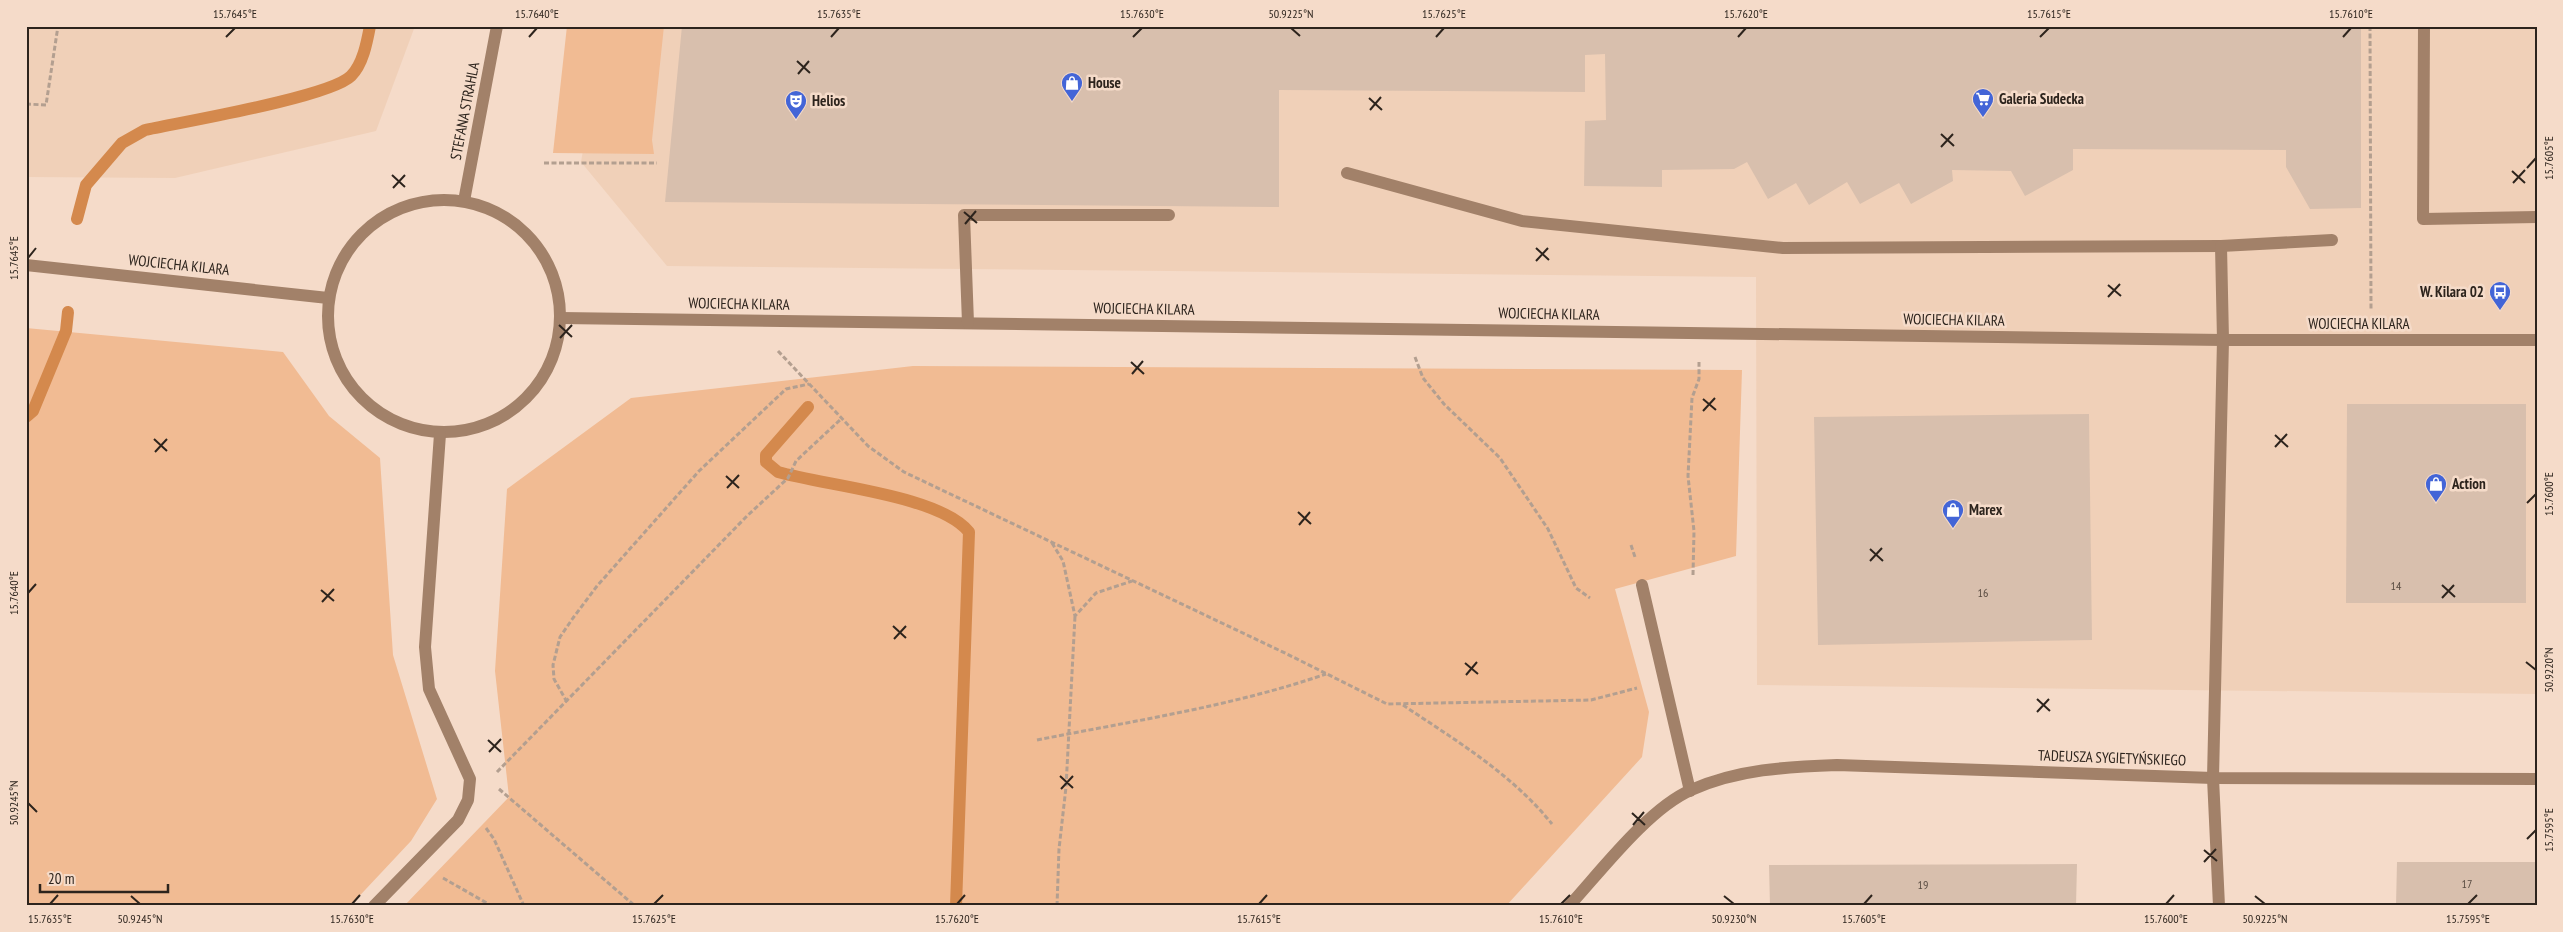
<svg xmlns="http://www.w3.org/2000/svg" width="2563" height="932" font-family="'PT Sans Narrow',sans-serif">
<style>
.built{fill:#f0d0b8}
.grass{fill:#f1bb93}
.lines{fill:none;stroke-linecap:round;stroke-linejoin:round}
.stream{stroke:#d4894d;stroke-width:12}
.building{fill:#d8bfad}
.path{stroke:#b39f90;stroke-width:3;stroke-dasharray:5 2.5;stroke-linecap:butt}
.minor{stroke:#a28169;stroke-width:12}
.ticks{fill:none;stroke:#2d241d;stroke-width:2}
.labels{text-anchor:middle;stroke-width:5;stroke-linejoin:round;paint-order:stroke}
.number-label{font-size:12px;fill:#584b41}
.poi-label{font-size:15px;font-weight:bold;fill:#2d241d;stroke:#f5dbc9;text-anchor:start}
.street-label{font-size:15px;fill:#2d241d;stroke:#f5dbc9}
.neatline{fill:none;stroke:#2d241d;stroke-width:2}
.ticks-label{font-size:12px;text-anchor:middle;fill:#2d241d}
</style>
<rect width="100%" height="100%" fill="#f5dbc9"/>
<g class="built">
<polygon points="26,26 415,26 376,131 175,178 26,177"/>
<polygon points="604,26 2537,26 2537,694 1757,685 1756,277 667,266 581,162"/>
</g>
<g class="grass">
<polygon points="567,26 664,26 652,140 654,154 553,153"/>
<polygon points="26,328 283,352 329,416 380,458 393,655 437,799 411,841 350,906 26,906"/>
<polygon points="913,366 1742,370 1736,556 1615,589 1649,712 1642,757 1506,906 404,906 509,797 495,671 507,489 631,398"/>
</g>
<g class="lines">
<g class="stream">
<path d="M77,219L86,185L122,143L145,130C182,122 330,97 351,76C363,64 367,42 370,26"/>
<path d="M808,407L766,455V462L778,472C827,486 939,495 969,532L956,906"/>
<polyline points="26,417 33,411 66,331 68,312"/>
</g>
</g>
<g class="building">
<polygon points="682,26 2361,26 2361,208 2310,209 2286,167 2286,150 2073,149 2073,170 2025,196 2011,171 1952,170 1953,181 1911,204 1899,183 1860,204 1847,182 1809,205 1796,183 1768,199 1747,162 1734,169 1662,170 1662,187 1584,186 1585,121 1606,120 1605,54 1585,55 1585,92 1279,90 1279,207 665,202"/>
<polygon points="2347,404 2526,404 2526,603 2346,603"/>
<polygon points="2089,414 2092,640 1818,645 1814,417"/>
<polygon points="2397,862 2537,862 2537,906 2396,906"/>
<polygon points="2077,864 2076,906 1770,906 1769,865"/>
</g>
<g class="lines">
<g class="path">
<polyline points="2370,26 2371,311"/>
<polyline points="26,104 46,105 58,26"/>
<polyline points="544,163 657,163"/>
<polyline points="778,351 868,446 904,472 1287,654 1387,704 1591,700 1637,688"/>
<polyline points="1415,357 1423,378 1444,404 1500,458 1548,529 1576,588 1590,598"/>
<polyline points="1052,543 1063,561 1075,616 1096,593 1132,581"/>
<polyline points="1631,545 1635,557"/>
<polyline points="1693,575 1694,531 1688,476 1692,398 1699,379 1699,362"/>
<polyline points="567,702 554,679 553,665 560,637 573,618 597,586 699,471 786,389 809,384"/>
<path d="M1403,705C1455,740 1512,774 1552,824"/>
<path d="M1037,740C1133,721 1233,706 1326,674"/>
<polyline points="497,772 747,516 788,478 796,461 841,419"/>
<polyline points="499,789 635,906"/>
<polyline points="486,828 494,839 524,906"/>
<polyline points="443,878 492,906"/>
<polyline points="1057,906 1059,849 1066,787 1075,616"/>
</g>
<g class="minor">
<polyline points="2424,26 2423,219 2537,217"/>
<polyline points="1347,173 1522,221 1783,248 2221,246"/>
<circle cx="444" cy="316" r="116"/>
<polyline points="464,201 497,26"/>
<polyline points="26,265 328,298"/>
<polyline points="561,318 2223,340 2537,340"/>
<polyline points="968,323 964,215 1169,215"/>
<polyline points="1642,585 1690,791"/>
<polyline points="374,906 458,820 468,800 470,779 429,689 425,647 440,434"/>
<path d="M1569,906C1601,871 1648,809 1691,790C1738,769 1786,767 1837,765L2213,778L2537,779"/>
<polyline points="2219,906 2213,778 2223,340 2221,246 2332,240"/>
</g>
</g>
<path class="ticks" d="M1291,28L1300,36M226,37L235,28M529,37L537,28M831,37L839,28M1133,37L1142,28M1436,37L1444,28M1738,37L1746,28M2040,37L2049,28M2343,37L2351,28M797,61L810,73M798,74L809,61M1369,98L1382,110M1370,110L1381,97M1941,134L1954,146M1941,147L1953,134M2527,168L2536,158M2512,171L2525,183M392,175L405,187M2513,183L2525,170M393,188L405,175M964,212L977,223M965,224L976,211M1536,248L1549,260M28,258L36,248M1536,261L1548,248M2108,285L2121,296M2108,297L2120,284M559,325L572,337M560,338L572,325M1131,362L1144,374M1132,374L1143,361M1703,399L1716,410M1703,411L1715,398M2275,435L2288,447M154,439L167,451M2275,447L2287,434M155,452L167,439M726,476L739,488M727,488L739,475M2527,503L2536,494M1298,512L1311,524M1299,525L1310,512M1870,549L1883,561M1870,561L1882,548M2442,585L2455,597M321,590L334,601M28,593L36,584M2442,598L2454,585M322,602L334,589M893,626L906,638M894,639L906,626M2526,662L2536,670M1465,663L1478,674M1466,675L1477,662M2037,699L2050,711M2037,712L2049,699M488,740L501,752M489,752L501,739M1060,776L1073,788M1061,789L1073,776M28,803L37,812M1632,813L1645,825M1633,825L1644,812M2527,839L2536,830M2204,850L2217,861M2204,862L2216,849M131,896L140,904M1724,896L1734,904M2255,896L2265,904M50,904L58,895M352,904L360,895M654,904L663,895M957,904L965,895M1259,904L1267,895M1561,904L1570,895M1864,904L1872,895M2166,904L2174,895M2468,904L2477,895"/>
<defs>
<g id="shop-pin" transform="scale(1.125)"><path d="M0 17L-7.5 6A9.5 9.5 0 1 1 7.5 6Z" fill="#4365d7" stroke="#f5dbc9"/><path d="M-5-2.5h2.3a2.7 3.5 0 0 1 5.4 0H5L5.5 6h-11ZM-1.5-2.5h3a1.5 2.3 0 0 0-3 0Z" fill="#fff"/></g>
<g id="supermarket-pin" transform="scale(1.125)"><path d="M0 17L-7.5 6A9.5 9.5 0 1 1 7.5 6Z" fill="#4365d7" stroke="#f5dbc9"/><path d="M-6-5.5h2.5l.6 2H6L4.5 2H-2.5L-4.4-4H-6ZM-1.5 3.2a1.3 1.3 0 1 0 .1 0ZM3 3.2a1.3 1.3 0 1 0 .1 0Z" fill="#fff"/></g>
<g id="theatre-pin" transform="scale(1.125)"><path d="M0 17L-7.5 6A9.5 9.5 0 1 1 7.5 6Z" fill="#4365d7" stroke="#f5dbc9"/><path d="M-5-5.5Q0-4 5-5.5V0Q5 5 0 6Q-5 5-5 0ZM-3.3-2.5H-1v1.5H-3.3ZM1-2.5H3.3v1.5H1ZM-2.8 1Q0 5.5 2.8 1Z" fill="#fff"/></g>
<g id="bus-pin" transform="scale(1.125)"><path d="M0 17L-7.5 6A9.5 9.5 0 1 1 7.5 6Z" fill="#4365d7" stroke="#f5dbc9"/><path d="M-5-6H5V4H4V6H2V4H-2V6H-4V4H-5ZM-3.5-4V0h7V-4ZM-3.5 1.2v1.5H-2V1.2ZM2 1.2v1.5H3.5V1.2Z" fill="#fff"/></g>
</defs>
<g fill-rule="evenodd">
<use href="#shop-pin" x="1072" y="83"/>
<use href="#supermarket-pin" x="1983" y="99"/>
<use href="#theatre-pin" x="796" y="101"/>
<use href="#bus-pin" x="2500" y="292"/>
<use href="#shop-pin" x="2436" y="484"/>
<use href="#shop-pin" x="1953" y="510"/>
</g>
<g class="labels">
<g class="number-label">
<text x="2396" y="590">14</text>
<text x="1983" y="597">16</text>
<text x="2467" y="888">17</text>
<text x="1923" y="889">19</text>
</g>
<g class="poi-label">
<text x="1088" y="88">House</text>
<text x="1999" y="104">Galeria Sudecka</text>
<text x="812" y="106">Helios</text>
<text x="2484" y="297" text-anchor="end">W. Kilara 02</text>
<text x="2452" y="489">Action</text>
<text x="1969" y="515">Marex</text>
</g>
<g class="street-label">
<text transform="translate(465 111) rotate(-79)" y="5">STEFANA STRAHLA</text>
<text transform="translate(179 265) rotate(6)" y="5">WOJCIECHA KILARA</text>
<text transform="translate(739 304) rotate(1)" y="5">WOJCIECHA KILARA</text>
<text transform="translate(1144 309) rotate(1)" y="5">WOJCIECHA KILARA</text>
<text transform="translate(1549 314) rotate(1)" y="5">WOJCIECHA KILARA</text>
<text transform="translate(1954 320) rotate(1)" y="5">WOJCIECHA KILARA</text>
<text x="2359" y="329">WOJCIECHA KILARA</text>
<text transform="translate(2112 758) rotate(2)" y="5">TADEUSZA SYGIETYŃSKIEGO</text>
</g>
</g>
<rect width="2563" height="932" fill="none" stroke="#f5dbc9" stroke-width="55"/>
<path d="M40 884v8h128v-8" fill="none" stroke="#2d241d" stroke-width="2.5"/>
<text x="48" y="884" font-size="15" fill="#2d241d" stroke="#f5dbc9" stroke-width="4" paint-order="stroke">20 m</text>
<rect x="28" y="28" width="2508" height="876" class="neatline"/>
<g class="ticks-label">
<text x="235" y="18">15.7645°E</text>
<text x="537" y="18">15.7640°E</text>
<text x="839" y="18">15.7635°E</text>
<text x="1142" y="18">15.7630°E</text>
<text x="1291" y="18">50.9225°N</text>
<text x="1444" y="18">15.7625°E</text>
<text x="1746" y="18">15.7620°E</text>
<text x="2049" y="18">15.7615°E</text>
<text x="2351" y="18">15.7610°E</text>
<text transform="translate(2549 158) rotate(-90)" y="4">15.7605°E</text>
<text transform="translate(14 258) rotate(-90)" y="4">15.7645°E</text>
<text transform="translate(2549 494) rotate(-90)" y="4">15.7600°E</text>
<text transform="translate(14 593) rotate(-90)" y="4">15.7640°E</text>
<text transform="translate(2549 670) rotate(-90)" y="4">50.9220°N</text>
<text transform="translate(14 803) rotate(-90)" y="4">50.9245°N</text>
<text transform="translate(2549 830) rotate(-90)" y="4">15.7595°E</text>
<text x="50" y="923">15.7635°E</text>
<text x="140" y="923">50.9245°N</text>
<text x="352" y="923">15.7630°E</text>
<text x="654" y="923">15.7625°E</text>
<text x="957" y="923">15.7620°E</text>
<text x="1259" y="923">15.7615°E</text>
<text x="1561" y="923">15.7610°E</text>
<text x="1734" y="923">50.9230°N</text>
<text x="1864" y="923">15.7605°E</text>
<text x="2166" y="923">15.7600°E</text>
<text x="2265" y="923">50.9225°N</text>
<text x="2468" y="923">15.7595°E</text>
</g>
</svg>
